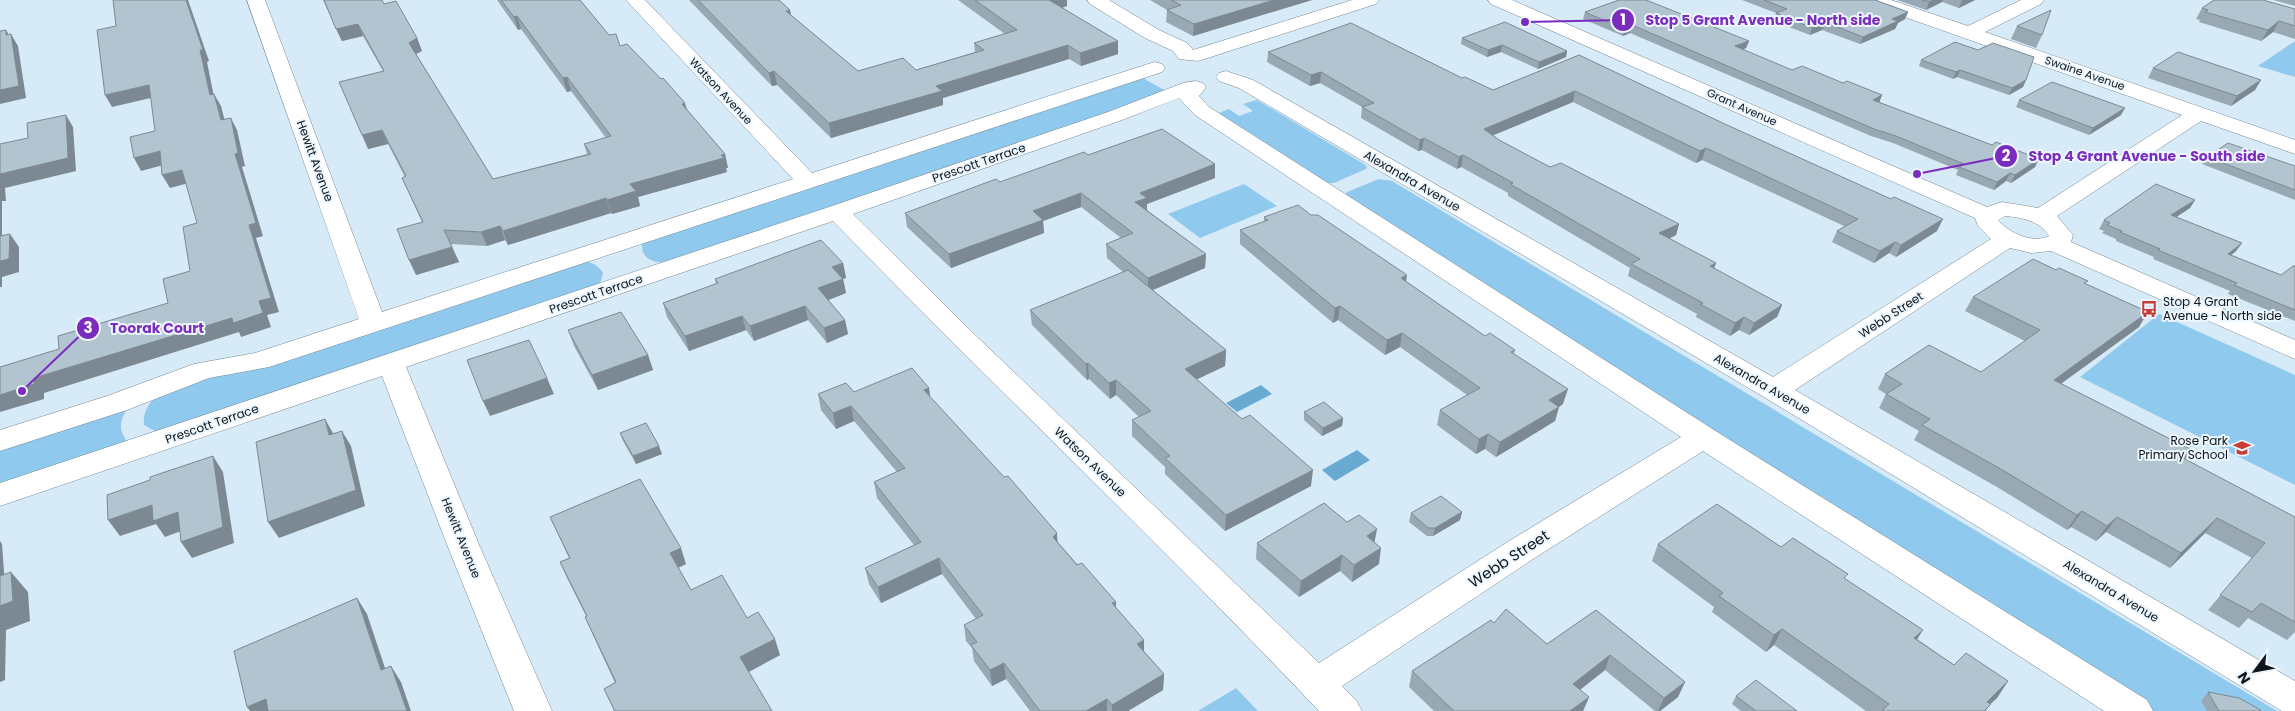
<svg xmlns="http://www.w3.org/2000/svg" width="2295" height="711" font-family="Poppins,sans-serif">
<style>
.green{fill:#90c9ee}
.forest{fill:#69aad2}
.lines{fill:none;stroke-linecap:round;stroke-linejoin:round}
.minor-casing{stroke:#758792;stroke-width:1}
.minor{fill:#fff;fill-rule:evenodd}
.wall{fill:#98a9b3}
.shaded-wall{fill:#7c8992}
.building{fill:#b1c4d0;stroke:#7c8992}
.labels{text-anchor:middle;stroke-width:4;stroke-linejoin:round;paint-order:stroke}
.far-street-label{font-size:11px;fill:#0f151a;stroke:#ebf6fe}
.street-label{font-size:12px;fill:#0f151a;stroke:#ebf6fe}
.poi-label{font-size:12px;fill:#0f151a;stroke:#ebf6fe;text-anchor:start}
.near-street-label{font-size:15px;fill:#0f151a;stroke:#ebf6fe}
.leader{fill:none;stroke:#7b2cbf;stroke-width:2}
.callout-dot{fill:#7b2cbf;stroke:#ebf6fe;stroke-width:2}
.mark-label{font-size:15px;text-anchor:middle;font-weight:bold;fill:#fff}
.callout-label{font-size:14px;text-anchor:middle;font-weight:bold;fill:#7b2cbf;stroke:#ebf6fe;stroke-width:4;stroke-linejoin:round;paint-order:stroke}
</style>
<rect width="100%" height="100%" fill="#d7eaf7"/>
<g class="green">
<polygon points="2295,41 2295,77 2258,66"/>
<path d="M1144,75L1146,80L1168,92L669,263C655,263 641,260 642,244Z"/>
<polygon points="1257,100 1364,164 1367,167 1366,169 1334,183 1324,183 1214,115 1229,109 1239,116 1253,111 1243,104"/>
<polygon points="1379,179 1392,181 2277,711 2153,711 1344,197 1347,192"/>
<polygon points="1244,184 1277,206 1200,238 1168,214"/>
<path d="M584,261C593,263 598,265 603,273L600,284L165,432L155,431L144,425C142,409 152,400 163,390Z"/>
<polygon points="2159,314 2295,375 2295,485 2080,377"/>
<path d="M126,410C119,424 119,430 128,443L0,488V447Z"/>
<polygon points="1236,688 1258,711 1198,711"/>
</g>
<g class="forest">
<polygon points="1261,385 1272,394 1237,412 1226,403"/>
<polygon points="1357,450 1370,460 1335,481 1322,470"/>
</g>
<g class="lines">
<g class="minor-casing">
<g id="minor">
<polygon points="247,0 265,0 382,312 793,179 626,0 645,0 812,173 1148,64 1155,62 1162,64 1165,68 1162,72 269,367 209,378 127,410 0,451 0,430 107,396 194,364 255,353 359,319"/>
<polygon points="1087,0 1109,0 1159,30 1187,43 1193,50 1352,0 1379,0 1376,4 1198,61 1179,59 1173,51 1145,38 1090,4"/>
<path d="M1488,0H1512L1987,207L2002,202L2038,208L2182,115L1868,4L1865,0H1891L1968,26L2021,0H2044L2041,4L1985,32L2295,140V154L2201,121L2057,216L2073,235L2071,242L2295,340V359L2051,251L2031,253L2010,248L1795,390L2295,681V711H2282L1764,397L1239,88L1219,81L1216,77L1219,73L1226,71L1253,80L1773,377L1991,239L1978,226L1975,218L1491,4ZM2005,216C2020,217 2041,221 2049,236C2032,244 2009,233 1998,220Z"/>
<path d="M1196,81L1203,83L1206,87L1199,96L1209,107L1714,430L2147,700L2153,711H2104L1703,451L1533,559L1342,686L1356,700L1362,711H1319C1161,544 993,386 833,221L406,367L480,547L552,711H514L448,547L382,376L0,506V483L829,207L1108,112L1183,83ZM1179,98L1195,115L1681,437L1509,541L1319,663L974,334L853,214L1122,120Z"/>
</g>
</g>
<use href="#minor" class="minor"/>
</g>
<g class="wall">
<polygon points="323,0 384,4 417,38 422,51 416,54 493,179 587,154 584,144 606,138 571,91 567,92 521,29 518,30 497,0 580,0 609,35 687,110 725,154 728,168 726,168 727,172 638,197 640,206 612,214 611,213 508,245 505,240 487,246 451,244 459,262 416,275 422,222 402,178 405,177 388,144 368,149 383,71 363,36 342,41"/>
<polygon points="689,0 779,0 790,10 791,15 858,71 916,70 975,52 974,43 1005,34 958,0 1067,0 1067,6 1062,8 1118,41 1118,54 1081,66 1069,59 943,98 943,105 831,138 777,85 772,86"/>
<polygon points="1150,0 1312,0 1193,36 1166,22 1167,10"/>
<polygon points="1742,0 1875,0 1908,12 1905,19 1898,23 1895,29 1860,44 1822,30 1810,35 1773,21 1776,13"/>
<polygon points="1897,0 1975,0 1959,8 1942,2 1926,10"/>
<polygon points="2273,0 2295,0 2295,6"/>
<polygon points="2202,8 2295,9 2295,39 2273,32 2261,41 2199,22 2200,20 2196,19"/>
<polygon points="1585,12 1749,41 1746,48 1742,50 1792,70 1843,83 1882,95 1879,102 2035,167 2011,183 2006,181 1994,190 1956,175 1958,170 1893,143 1871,136 1630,33 1623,36 1583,19"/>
<polygon points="2017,26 2042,35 2036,48 2011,39"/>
<polygon points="1462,38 1567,51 1566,57 1538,69 1501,52 1487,57 1461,44"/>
<polygon points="1268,52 1462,78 1493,90 1579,55 1937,231 1896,257 1889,253 1874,263 1832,242 1837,231 1844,226 1702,160 1696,163 1573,102 1493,135 1499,140 1550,167 1679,224 1676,235 1669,239 1714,269 1782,305 1777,317 1749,335 1739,330 1730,336 1696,317 1697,314 1628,276 1630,268 1508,196 1508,193 1461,167 1457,169 1422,150 1418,151 1361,118 1362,107 1320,83 1310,86 1267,62"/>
<polygon points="1921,60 2026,80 2023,87 2009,95 1957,77 1953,79 1919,66"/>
<polygon points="2153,68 2261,80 2255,90 2231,106 2148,78"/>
<polygon points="2019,100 2121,115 2089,135 2016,107"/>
<polygon points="1088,155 1215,164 1215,178 1147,204 1147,210 1206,254 1205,268 1153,290 1226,350 1225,366 1197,379 1311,486 1225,531 1165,474 1165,467 1132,436 1132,420 1139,417 1116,395 1110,399 1089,379 1087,380 1032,325 1030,310 1123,272 1107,258 1106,244 1121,238 1081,207 1043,221 1044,233 951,268 907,227 905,213"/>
<polygon points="2207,157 2295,166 2295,200 2202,164"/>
<polygon points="2195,200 2190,208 2176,217 2242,243 2236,251 2231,255 2281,275 2295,266 2295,321 2228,294 2230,291 2153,259 2154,257 2116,241 2116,239 2102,233 2104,231 2099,229 2104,220"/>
<polygon points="1311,215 1485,336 1515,350 1514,354 1563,404 1559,407 1555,421 1496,457 1485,449 1476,454 1437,425 1440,410 1467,395 1400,347 1385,355 1338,320 1333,323 1240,244 1240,230 1264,222 1264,217"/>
<polygon points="843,263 846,278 843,279 846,293 828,300 845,320 848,334 827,343 808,320 754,341 746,330 689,351 667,317 663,303 716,284 715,279"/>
<polygon points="2086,284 2139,327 2061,384 2185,460 2295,517 2295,632 2287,640 2248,618 2239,628 2208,610 2252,558 2205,533 2170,568 2106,532 2096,541 2071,527 2067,530 1997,487 1914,440 1919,431 1879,408 1886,394 1878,389 1885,374 1981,372 2025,341 1965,311 1973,297"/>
<polygon points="568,330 648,355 653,370 598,390 574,346"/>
<polygon points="929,388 930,397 1144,640 1144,651 1164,674 1163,690 1128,711 1030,711 1006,679 992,686 974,661 972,648 966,641 964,625 976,619 942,574 881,603 869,584 865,568 914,545 877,498 874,482 897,472 854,421 836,429 821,410 818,394"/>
<polygon points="1304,412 1343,418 1342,426 1322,436 1304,420"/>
<polygon points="620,433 662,454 636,464 623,441"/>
<polygon points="1462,512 1460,520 1433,536 1427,536 1409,522 1411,513"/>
<polygon points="550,517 686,564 678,567 691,590 747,618 780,655 748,672 772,711 614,711 604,689 615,683 592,633 585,617 586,616 567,578 560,562 569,558"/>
<polygon points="1347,522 1375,543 1379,564 1352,582 1340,571 1299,597 1256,559 1257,543"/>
<polygon points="1658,544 1781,547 1845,579 1917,639 1954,665 2008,681 1997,698 1990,704 1986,711 1866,711 1774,645 1766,652 1712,612 1714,607 1652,561"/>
<polygon points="1596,610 1685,682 1678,697 1660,711 1655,711 1605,670 1580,690 1589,697 1583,711 1434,711 1409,687 1412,671 1494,623 1547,644"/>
<polygon points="2208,692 2261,711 2207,711 2201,701"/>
<polygon points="1736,696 1797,711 1741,711 1732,704"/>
</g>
<g class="shaded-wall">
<polygon points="186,0 188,0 209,61 207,62 216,107 210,95"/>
<polygon points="1048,0 1067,0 1067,6 1048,12"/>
<polygon points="1274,0 1312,0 1193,36 1194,24"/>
<polygon points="1934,0 1943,0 1942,2 1926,10 1929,2"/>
<polygon points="1962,0 1975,0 1959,8"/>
<polygon points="790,10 793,23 786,11"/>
<polygon points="1908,12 1905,19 1898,23 1895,29 1860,44 1863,37 1892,19"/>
<polygon points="517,16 521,29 518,30 514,17"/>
<polygon points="2279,21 2273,32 2261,41 2268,30"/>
<polygon points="1825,22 1822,30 1810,35 1812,28"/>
<polygon points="358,24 363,36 342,41 336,29"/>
<polygon points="1632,25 1630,33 1623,36 1624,29"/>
<polygon points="6,30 12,40 11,34 18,46 26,98 0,104 0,90"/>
<polygon points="417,38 422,51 414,55 409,43"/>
<polygon points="1118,41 1118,54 1081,66 1080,53"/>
<polygon points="1749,41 1746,48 1732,54 1735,46"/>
<polygon points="1068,45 1069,59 943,98 943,105 831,138 829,123 936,86"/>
<polygon points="1502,45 1501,52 1487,57 1488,50"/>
<polygon points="1567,51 1566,57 1538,69 1539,62"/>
<polygon points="1960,70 1957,77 1953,79 1956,72"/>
<polygon points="774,71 777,85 772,86 769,73"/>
<polygon points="1321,72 1320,83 1310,86 1311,75"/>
<polygon points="567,77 571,91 567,92 563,78"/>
<polygon points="2026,80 2023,87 2009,95 2012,88"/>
<polygon points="2261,80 2255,90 2231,106 2237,96"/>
<polygon points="149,85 155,97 112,107 105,95"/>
<polygon points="1575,91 1573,102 1482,140 1484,129"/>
<polygon points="214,94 221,106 228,133 221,120"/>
<polygon points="1882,95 1879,103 1873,100"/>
<polygon points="685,103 689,116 682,104"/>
<polygon points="2125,108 2121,115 2089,135 2093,128"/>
<polygon points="66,115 73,127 76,171 5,188 6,201 2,201 2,251 0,248 0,174"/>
<polygon points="231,118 237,130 245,166 242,167 263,236 256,238 279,312 267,315 271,327 241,337 239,332 44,393 44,399 0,412 0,395 34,378 259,301 249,225 235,154"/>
<polygon points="382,130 388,144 368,149 362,135"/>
<polygon points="1424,138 1422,150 1418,151 1420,140"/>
<polygon points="1706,148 1702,160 1696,163 1700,151"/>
<polygon points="160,151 167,164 141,171 134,158"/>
<polygon points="725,154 728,168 726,168 727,172 638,197 640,206 612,214 607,200 630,184"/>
<polygon points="1463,155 1461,167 1457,169 1459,157"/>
<polygon points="2039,159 2035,167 2011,183 2015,175"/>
<polygon points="1215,164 1215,178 1147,204 1147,211 1135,202 1140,193"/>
<polygon points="182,170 189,183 170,188 162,175"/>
<polygon points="2010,173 2006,181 1994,190 1997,182"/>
<polygon points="1081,193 1081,207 1043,221 1044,233 951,268 949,254 1033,211"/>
<polygon points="606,198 611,213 508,245 503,231"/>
<polygon points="2195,200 2190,208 2166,224 2171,215"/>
<polygon points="1943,219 1937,231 1896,257 1901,245"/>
<polygon points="1679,224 1676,235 1655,245 1659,233"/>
<polygon points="500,226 505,240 487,246 481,232"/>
<polygon points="10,234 19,247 19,272 2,277 2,287 0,287 0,261"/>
<polygon points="1895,242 1889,253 1874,263 1880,251"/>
<polygon points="2242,243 2236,251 2223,262 2228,254"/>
<polygon points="452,247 459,262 416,275 409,260"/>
<polygon points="1206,254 1205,268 1148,292 1148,278"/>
<polygon points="843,263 846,278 843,279 846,293 821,303 818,288 832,267"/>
<polygon points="1716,263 1712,275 1710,266"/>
<polygon points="1407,275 1405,289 1401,278"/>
<polygon points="1782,305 1777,317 1749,335 1754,323"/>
<polygon points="805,306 808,320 754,341 750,326"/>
<polygon points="1340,306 1338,320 1333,323 1335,308"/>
<polygon points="2148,312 2139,327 2045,395 2054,380"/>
<polygon points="742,316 746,330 689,351 685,336"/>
<polygon points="1744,317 1739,330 1730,336 1735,323"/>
<polygon points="845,320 848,334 827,343 824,328"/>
<polygon points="1402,333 1400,347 1385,355 1387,340"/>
<polygon points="1226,350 1225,366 1185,385 1185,369"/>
<polygon points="648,355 653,370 598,390 592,375"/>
<polygon points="1088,363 1089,379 1087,380 1086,364"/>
<polygon points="547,378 554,394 490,416 483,401"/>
<polygon points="1116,380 1116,395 1110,399 1109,383"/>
<polygon points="929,388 931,403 924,390"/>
<polygon points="1568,389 1563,404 1559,407 1555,421 1496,457 1500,442 1549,400"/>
<polygon points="851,406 854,421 836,429 833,413"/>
<polygon points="1343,418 1342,426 1322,436 1323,428"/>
<polygon points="325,419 334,435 329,435"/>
<polygon points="342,431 351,446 365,506 279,538 268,522"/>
<polygon points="1488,434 1485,449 1476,454 1479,439"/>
<polygon points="659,446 662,454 636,464 633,456"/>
<polygon points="2192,450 2181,465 2183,458"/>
<polygon points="213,456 223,472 234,543 192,558 181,542"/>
<polygon points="1313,470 1311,486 1225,531 1226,515"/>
<polygon points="152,505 178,512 189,528 165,537 156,524 120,536 108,520"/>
<polygon points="2082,511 2071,527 2067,530 2077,515"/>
<polygon points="1462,512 1460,520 1433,536 1435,528"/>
<polygon points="2117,517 2106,532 2096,541 2107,526"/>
<polygon points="2217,518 2205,533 2170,568 2181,553"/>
<polygon points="1377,529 1374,545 1367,536"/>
<polygon points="1057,533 1058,549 1053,537"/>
<polygon points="0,541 2,544 6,600 0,593"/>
<polygon points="681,548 686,564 676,569 670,553"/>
<polygon points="1381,548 1379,564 1352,582 1354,565"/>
<polygon points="1342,555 1340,571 1299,597 1301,581"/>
<polygon points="939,558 942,574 881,603 878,587"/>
<polygon points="11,572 28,592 30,621 6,630 5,680 0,682 0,606"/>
<polygon points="357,598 367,614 391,686 381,670"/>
<polygon points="1116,602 1116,617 1112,603"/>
<polygon points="1782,629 1774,645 1766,652 1774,635"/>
<polygon points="1923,630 1913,646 1914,638"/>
<polygon points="775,639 780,655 745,674 740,657"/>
<polygon points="1144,640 1144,656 1137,644"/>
<polygon points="1610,655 1605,670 1568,699 1573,684"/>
<polygon points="1004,663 1006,679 992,686 990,670"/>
<polygon points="391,666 401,682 411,711 407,711"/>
<polygon points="1164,674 1163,690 1128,711 1112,711 1112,705"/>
<polygon points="2008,681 1997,698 1983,711 1987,702"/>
<polygon points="1685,682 1678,697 1660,711 1658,711 1664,698"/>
<polygon points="1589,697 1583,711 1570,711"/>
<polygon points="266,699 275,711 250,711 247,707"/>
<polygon points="1107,699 1107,711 1086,711"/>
</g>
<g class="building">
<polygon points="113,0 186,0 203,50 200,50 210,95 214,94 221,120 231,118 238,153 235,154 256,223 249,225 271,298 259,301 263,313 233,323 232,318 34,378 34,384 0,395 0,367 59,349 58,336 168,303 163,279 190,271 183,227 197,223 182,170 162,175 160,151 134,158 130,137 155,131 149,85 105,95 97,30 116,26"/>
<polygon points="324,0 382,0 384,4 396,1 417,38 409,43 493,179 591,154 584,144 611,136 567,77 563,78 517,16 514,17 501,0 580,0 609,35 616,34 620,46 627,44 661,79 663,78 685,103 682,104 725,154 721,155 724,158 630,184 636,191 607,200 606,198 503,231 500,226 481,232 444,230 452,247 409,260 397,229 423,222 402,178 406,176 382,130 362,135 339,82 384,71 358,24 336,29"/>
<polygon points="698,0 779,0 790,10 786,11 858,71 903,58 916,70 984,50 974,43 1017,30 975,0 1049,0 1118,41 1080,53 1068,45 936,86 942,91 829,123 774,71 769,73"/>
<polygon points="1171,0 1274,0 1194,24 1167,10 1181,5"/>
<polygon points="1619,0 1646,0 1749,41 1735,46 1792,70 1802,66 1843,83 1847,81 1882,95 1873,100 1992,145 1996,142 2039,159 2015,175 2010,173 1997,182 1959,167 1964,164 1896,136 1874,129 1632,25 1624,29 1585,12"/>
<polygon points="1764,0 1875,0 1908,12 1892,19 1898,21 1863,37 1825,22 1812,28 1776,13 1787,9"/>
<polygon points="1922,0 1934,0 1929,2"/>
<polygon points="2214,0 2263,0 2295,9 2295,26 2279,21 2268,30 2205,12 2208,10 2202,8"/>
<polygon points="2051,10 2042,35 2017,26"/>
<polygon points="1505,22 1567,51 1539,62 1502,45 1488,50 1462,38"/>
<polygon points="1351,23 1462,78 1465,77 1493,90 1579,55 1727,125 1891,199 1894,197 1943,219 1901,245 1895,242 1880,251 1837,231 1858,219 1706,148 1700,151 1575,91 1484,129 1499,140 1550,167 1561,163 1679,224 1659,233 1716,263 1710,266 1782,305 1754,323 1744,317 1735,323 1700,304 1703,303 1631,264 1640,259 1510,184 1513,183 1463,155 1459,157 1424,138 1420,140 1362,107 1374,103 1321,72 1311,75 1268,52"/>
<polygon points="6,30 6,35 11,34 19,86 0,90 0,31"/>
<polygon points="1955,42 1978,50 1993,43 2034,57 2026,80 2012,88 1960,70 1956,72 1921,60"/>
<polygon points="2178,52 2261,80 2237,96 2153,68"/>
<polygon points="2052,82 2125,108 2093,128 2019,100"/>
<polygon points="66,115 68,158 0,174 0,144 28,138 27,123"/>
<polygon points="1162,129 1215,164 1140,193 1147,198 1135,202 1206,254 1148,278 1106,244 1133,233 1081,193 1033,211 1043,220 949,254 905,213 996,179 1000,182 1084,152 1088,155"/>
<polygon points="2228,143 2295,166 2295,190 2207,157"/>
<polygon points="2156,184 2195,200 2171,215 2242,243 2228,254 2281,275 2293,266 2295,266 2295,310 2234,285 2237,283 2158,250 2160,249 2120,232 2122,231 2107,225 2110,223 2104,220"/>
<polygon points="1298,205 1311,215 1318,215 1407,275 1401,278 1485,336 1490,333 1515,350 1511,352 1568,389 1549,400 1559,407 1500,442 1488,434 1479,439 1440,410 1480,388 1402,333 1387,340 1340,306 1335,308 1240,230 1268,220 1264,217"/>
<polygon points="10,234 9,259 0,261 0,236"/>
<polygon points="821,240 843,263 832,267 843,279 818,288 845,320 824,328 805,306 750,326 742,316 685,336 663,303 718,283 715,279"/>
<polygon points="2033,259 2056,270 2059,268 2088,281 2084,283 2148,312 2054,380 2192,450 2183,458 2295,517 2295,622 2261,603 2252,612 2220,595 2265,543 2217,518 2181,553 2117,517 2107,526 2082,511 2077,515 2006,472 1922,425 1930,419 1886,394 1902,384 1885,374 1929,345 1981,372 2040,330 1973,297"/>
<polygon points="1128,270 1226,350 1185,369 1242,419 1250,415 1313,470 1226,515 1165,458 1170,456 1132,420 1151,411 1116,380 1109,383 1088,363 1086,364 1030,310"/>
<polygon points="621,312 648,355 592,375 568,330"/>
<polygon points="529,340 547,378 483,401 467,360"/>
<polygon points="912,368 929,388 924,390 1004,477 1008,476 1057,533 1053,537 1077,565 1082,563 1116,602 1112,603 1144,640 1137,644 1164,674 1112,705 1107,699 1086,711 1040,711 1004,663 990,670 971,645 977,642 964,625 983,615 939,558 878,587 865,568 921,542 874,482 905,468 851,406 833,413 818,394 846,383 854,392"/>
<polygon points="1324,402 1343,418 1323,428 1304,412"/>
<polygon points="325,419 329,435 342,431 356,490 268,522 256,442"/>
<polygon points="646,423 659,446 633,456 620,433"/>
<polygon points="213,456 223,527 181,542 178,512 153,521 152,505 108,520 107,495 150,480 150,477"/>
<polygon points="640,479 681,548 670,553 691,590 722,575 747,618 758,612 775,639 740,657 772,711 615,711 604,689 616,682 585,617 587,616 560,562 570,558 550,517"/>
<polygon points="1441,496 1462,512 1435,528 1428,528 1411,513"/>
<polygon points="1324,503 1347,522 1359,515 1377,529 1367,536 1381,548 1354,565 1342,555 1301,581 1257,543"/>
<polygon points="1717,504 1781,547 1793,538 1848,574 1844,578 1923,630 1914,638 1954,665 1966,653 2008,681 1987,702 1991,704 1984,711 1882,711 1889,704 1782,629 1774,635 1719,596 1723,593 1658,544"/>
<polygon points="11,572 13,601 0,606 0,576"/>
<polygon points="357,598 381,670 391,666 407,711 268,711 266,699 247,707 234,651"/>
<polygon points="1506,609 1547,644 1596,610 1685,682 1664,698 1610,655 1573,684 1589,697 1570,711 1454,711 1412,671 1491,620 1494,623"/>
<polygon points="1756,680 1797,711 1756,711 1736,696"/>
<polygon points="2208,692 2239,698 2259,709 2261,711 2219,711"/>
</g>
<defs>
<g id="bus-bare" transform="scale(1.35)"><path d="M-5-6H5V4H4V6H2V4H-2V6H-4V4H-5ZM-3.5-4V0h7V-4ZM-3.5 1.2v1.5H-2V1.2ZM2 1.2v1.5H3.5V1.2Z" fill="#c93b35" stroke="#ebf6fe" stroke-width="2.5" paint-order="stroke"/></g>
<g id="school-bare" transform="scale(1.35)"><path d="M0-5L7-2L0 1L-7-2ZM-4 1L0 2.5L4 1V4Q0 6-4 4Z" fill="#c93b35" stroke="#ebf6fe" stroke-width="2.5" paint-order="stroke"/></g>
</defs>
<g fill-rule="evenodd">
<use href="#bus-bare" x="2149" y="309"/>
<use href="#school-bare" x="2242" y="448"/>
</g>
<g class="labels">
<g class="far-street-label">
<text transform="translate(2085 73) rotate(19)" y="4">Swaine Avenue</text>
<text transform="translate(721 91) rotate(47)" y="4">Watson Avenue</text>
<text transform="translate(1742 107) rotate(24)" y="4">Grant Avenue</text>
</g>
<g class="street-label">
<text transform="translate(315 161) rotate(70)" y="4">Hewitt Avenue</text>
<text transform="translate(979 163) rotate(-19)" y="4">Prescott Terrace</text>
<text transform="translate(1412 181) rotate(30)" y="4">Alexandra Avenue</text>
<text transform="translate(596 294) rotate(-19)" y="4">Prescott Terrace</text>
<text transform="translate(1891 315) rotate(-33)" y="4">Webb Street</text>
<text transform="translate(1762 384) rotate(30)" y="4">Alexandra Avenue</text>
<text transform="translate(212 424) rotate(-19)" y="4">Prescott Terrace</text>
<text transform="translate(1090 462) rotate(44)" y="4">Watson Avenue</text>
<text transform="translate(461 538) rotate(68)" y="4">Hewitt Avenue</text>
<text transform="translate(2111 591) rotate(31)" y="4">Alexandra Avenue</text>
</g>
<g class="poi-label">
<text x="2163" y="306">Stop 4 Grant<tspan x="2163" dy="14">Avenue - North side</tspan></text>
<text x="2228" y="445" text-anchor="end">Rose Park<tspan x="2228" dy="14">Primary School</tspan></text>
</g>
<g class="near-street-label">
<text transform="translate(1509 559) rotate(-33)" y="5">Webb Street</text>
</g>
</g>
<path class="leader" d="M1525 22L1623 20M1917 174L2006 156M22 391L88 328"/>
<g class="callout-dot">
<circle cx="1525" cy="22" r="5"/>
<circle cx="1917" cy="174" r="5"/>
<circle cx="22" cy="391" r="5"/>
<circle cx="1623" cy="20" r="12"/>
<circle cx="2006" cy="156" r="12"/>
<circle cx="88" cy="328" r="12"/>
</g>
<g class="mark-label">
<text x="1623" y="25">1</text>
<text x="2006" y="161">2</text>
<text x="88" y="333">3</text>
</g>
<g class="callout-label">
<text x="1763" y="25">Stop 5 Grant Avenue - North side</text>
<text x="2147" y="161">Stop 4 Grant Avenue - South side</text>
<text x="157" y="333">Toorak Court</text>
</g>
<g transform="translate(2255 671) rotate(238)" stroke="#ebf6fe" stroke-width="4" paint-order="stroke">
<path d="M0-4L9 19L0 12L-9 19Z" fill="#0f151a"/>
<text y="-8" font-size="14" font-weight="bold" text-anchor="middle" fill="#0f151a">N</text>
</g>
</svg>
